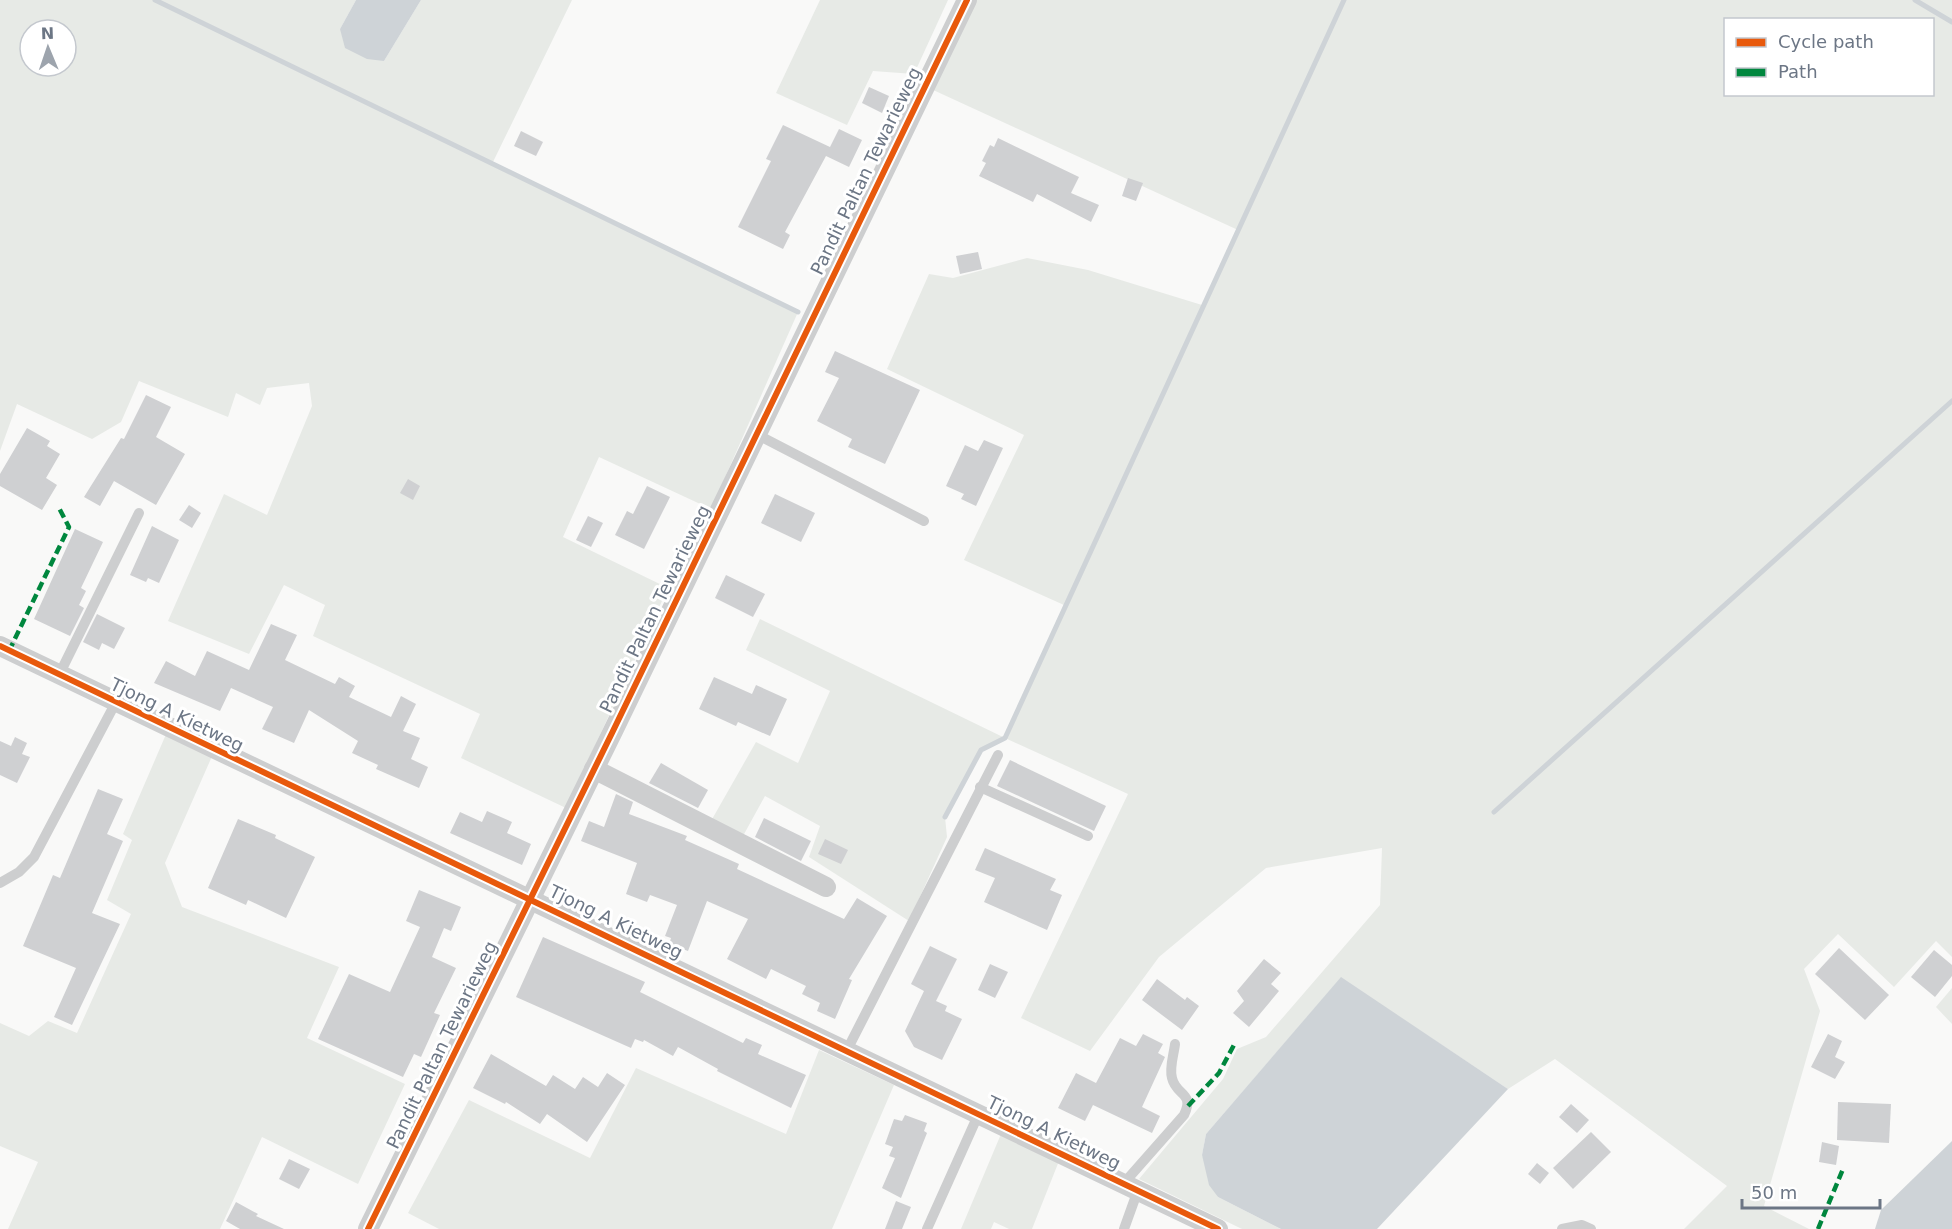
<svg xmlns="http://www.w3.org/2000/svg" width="1952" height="1229" font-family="'DejaVu Sans',sans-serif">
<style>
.green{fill:#e7eae6;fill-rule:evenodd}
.water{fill:#ced3d7}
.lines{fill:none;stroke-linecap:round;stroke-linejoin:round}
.stream{stroke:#ced3d7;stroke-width:5}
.building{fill:#cfd0d2}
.service{stroke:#cdcecf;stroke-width:10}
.minor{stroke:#cdcecf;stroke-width:20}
.quiet{stroke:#00873e;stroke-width:4.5;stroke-dasharray:9 4.5;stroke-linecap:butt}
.cycleway-casing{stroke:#fff;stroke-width:10}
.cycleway{stroke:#e8590c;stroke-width:6}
.labels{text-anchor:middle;stroke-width:6;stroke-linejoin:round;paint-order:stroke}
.street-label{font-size:18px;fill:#6c7685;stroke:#fff}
</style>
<rect width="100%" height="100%" fill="#f9f9f8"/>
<g class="green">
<path d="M0,0H356L340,29L384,61L421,0H572L492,164L798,312L711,509L599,457L563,537L668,588L566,808L461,758L480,714L313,636L325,605L284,585L249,654L168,621L224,494L267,515L312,406L309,383L267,388L260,405L236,393L228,417L139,381L121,422L92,439L17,404L0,451ZM30,30H66V66H30Z"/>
<polygon points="820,0 948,0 914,74 873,71 847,125 776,93"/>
<path d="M974,0H1952V957L1936,941L1894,987L1838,934L1804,969L1820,1011L1764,1206L1809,1229H1684L1727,1186L1555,1059L1508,1089L1341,978L1206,1134L1202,1155L1218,1197L1281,1229H1242L1139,1179L1223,1079L1237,1049L1266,1037L1380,905L1382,848L1266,868L1159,957L1090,1051L1021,1018L1128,794L1005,738L981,750L945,817L947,837L909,921L809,857L820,826L765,796L743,836L711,821L756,742L798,763L830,691L746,650L760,619L1005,738L1064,605L964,560L1024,435L887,369L929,274L953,278L1027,258L1088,270L1202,305L1238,230L931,89ZM1726,20H1932V94H1726Z"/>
<polygon points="167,732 213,754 165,863 182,907 339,967 307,1038 405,1084 358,1184 262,1137 220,1229 8,1229 38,1162 0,1146 0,1023 29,1036 48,1021 77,1033 131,914 107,900 132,840 123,834"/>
<polygon points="1952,988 1952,1024 1936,1007"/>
<polygon points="819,1050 894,1085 832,1229 439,1229 408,1213 469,1100 590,1158 636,1068 786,1134"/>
<polygon points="1001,1134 1059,1161 1032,1229 1009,1229 994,1222 991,1229 961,1229"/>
</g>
<g class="water">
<polygon points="356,0 421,0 384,61 367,59 345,48 340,29"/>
<polygon points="1341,977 1508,1089 1377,1229 1281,1229 1218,1197 1209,1185 1202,1155 1206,1134"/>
<polygon points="1952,1141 1952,1229 1875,1229 1881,1210"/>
</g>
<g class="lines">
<g class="stream">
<polyline points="155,0 798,312"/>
<polyline points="1915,0 1952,22"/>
<polyline points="1494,812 1952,401"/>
<polyline points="945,817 981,750 1005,738 1344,0"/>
</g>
</g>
<g class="building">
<polygon points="869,87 889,96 882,113 862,103"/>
<polygon points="783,125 830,147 839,129 862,140 849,167 826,156 785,232 790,235 783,249 738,227 771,161 766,159"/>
<polygon points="521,131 543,142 536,156 514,146"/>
<polygon points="998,138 1079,177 1071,193 1099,205 1091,222 1037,194 1033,202 979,176 986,163 982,161 990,145 994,147"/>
<polygon points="1128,178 1143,183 1136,201 1122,196"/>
<polygon points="978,252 982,269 960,274 956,256"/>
<polygon points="835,351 920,390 885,464 848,447 852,439 817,421 839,378 825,372"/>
<polygon points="146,395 171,407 156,437 185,454 156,505 114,481 100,506 84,497 121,438 124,439"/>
<polygon points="27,428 50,441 47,446 60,454 46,478 57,485 42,510 0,486 0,474"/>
<polygon points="984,440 1003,448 976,506 961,499 964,494 946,486 965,445 978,451"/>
<polygon points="408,479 420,486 413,500 400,493"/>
<polygon points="647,486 670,497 644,549 615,535 627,511 633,514"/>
<polygon points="775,494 815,513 801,542 761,523"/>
<polygon points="189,505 201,513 192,528 179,520"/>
<polygon points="588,516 603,523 591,547 576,540"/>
<polygon points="152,526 179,540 159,583 148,578 146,582 130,575"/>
<polygon points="75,529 103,542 81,588 86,591 79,605 84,608 70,636 34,619"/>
<polygon points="726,575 765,594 753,617 715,598"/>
<polygon points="97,614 125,628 114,649 102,643 99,650 83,642"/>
<polygon points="271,624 297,635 285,660 335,684 339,677 355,686 349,697 391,717 401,696 416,704 403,731 420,738 411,759 428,767 419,788 376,769 378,765 352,753 358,741 309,710 294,743 262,729 273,707 231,688 220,711 154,683 166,661 195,676 207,651 249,670"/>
<polygon points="714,677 752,694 756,685 787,699 770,736 738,722 736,726 699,709"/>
<polygon points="15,737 27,743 22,754 30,757 17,783 0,775 0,741 11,746"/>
<polygon points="1010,760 1106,806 1094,831 997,786"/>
<polygon points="661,763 708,790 698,808 649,783"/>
<polygon points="98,789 123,799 107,834 123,841 92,913 120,924 72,1025 54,1017 76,968 23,946 53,875 60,878"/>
<polygon points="616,794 633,802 629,814 687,836 685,840 739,864 737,869 844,919 857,898 887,916 849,979 852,980 835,1019 817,1011 820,1003 802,994 806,986 771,969 766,979 727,959 748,919 707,901 688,951 669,944 671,938 665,936 677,905 650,895 647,902 626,894 637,863 581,841 589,821 604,827"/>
<polygon points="487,811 512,822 507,833 531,844 522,865 450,833 460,812 482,822"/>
<polygon points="764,818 811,841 801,861 755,837"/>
<polygon points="238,819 276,835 275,838 315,857 286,918 248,900 246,905 208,888"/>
<polygon points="825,839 848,850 841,864 818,854"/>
<polygon points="985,848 1056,879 1050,890 1062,895 1047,930 984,902 995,878 975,870"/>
<polygon points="419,890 461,907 451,931 444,928 432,957 456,968 434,1013 440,1015 421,1057 414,1054 403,1077 318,1039 349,974 390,992 420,927 406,921"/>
<polygon points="543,937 645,982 640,992 743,1043 746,1038 762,1045 758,1054 806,1075 791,1108 717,1071 718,1069 678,1047 673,1056 644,1040 643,1042 635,1039 631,1048 516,997"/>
<polygon points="930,946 957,959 936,1001 947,1006 945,1011 962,1019 942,1060 914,1047 905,1031 924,991 911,984"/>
<polygon points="1839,948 1889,995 1865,1020 1815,974"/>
<polygon points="1934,950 1952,965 1952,976 1935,997 1911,977"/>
<polygon points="1264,959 1281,973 1271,984 1279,991 1249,1027 1233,1013 1244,1001 1237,991"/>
<polygon points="990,964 1008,972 995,998 978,990"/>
<polygon points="1157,979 1185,1000 1187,997 1199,1006 1182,1030 1142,1000"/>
<polygon points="1143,1034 1163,1044 1158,1053 1165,1057 1142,1107 1160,1116 1152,1133 1093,1105 1085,1121 1058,1108 1076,1073 1096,1083 1120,1038 1136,1046"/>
<polygon points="1828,1034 1842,1041 1835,1057 1845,1062 1835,1079 1811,1067"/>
<polygon points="491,1054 546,1086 553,1075 575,1089 583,1077 598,1087 607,1073 625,1085 587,1142 547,1114 540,1124 506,1102 505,1104 473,1088"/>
<polygon points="1838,1102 1891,1104 1889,1143 1837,1140"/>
<polygon points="1571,1104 1589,1120 1577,1133 1559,1117"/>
<polygon points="905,1115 927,1123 924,1131 927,1133 901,1198 882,1188 895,1158 889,1156 893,1147 885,1144 894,1119 902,1121"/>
<polygon points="1591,1132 1611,1152 1573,1189 1553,1168"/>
<polygon points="1822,1142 1839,1146 1836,1165 1819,1162"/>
<polygon points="289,1159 310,1169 299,1189 279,1179"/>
<polygon points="1537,1163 1549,1173 1540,1184 1528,1174"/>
<polygon points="896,1201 911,1207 902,1229 885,1229"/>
<polygon points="236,1202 258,1214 256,1216 284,1229 240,1229 226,1221"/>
</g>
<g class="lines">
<g class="service">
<polyline points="756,434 924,521"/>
<polyline points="59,675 139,513"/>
<polyline points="980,787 1088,836"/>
<polyline points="0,883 19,872 34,857 116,702"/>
<polyline points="847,1050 998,755"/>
<path d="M1124,1183L1184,1115C1195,1092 1176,1096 1172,1078C1169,1068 1174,1054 1175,1044"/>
<polyline points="927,1229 979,1113"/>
<polyline points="1124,1229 1138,1190"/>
<polyline points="1562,1229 1582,1225 1591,1229"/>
</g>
<g class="minor">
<polyline points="0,646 1218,1229"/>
<polyline points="594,769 826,887"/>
<polyline points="368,1229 612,733 967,0"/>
</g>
<g class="quiet">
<polyline points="9,651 69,527 59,508"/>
<polyline points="1188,1106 1219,1073 1235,1043"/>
<polyline points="1818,1229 1843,1169"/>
</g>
<g class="cycleway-casing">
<g id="cycleway">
<polyline points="0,646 1218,1229"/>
<polyline points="368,1229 612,733 967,0"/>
</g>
</g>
<use href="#cycleway" class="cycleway"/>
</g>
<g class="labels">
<g class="street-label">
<text transform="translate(866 171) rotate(-64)" y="6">Pandit Paltan Tewarieweg</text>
<text transform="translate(655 609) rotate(-64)" y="6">Pandit Paltan Tewarieweg</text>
<text transform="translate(177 715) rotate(26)" y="6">Tjong A Kietweg</text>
<text transform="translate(616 922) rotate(26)" y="6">Tjong A Kietweg</text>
<text transform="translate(442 1045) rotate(-64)" y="6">Pandit Paltan Tewarieweg</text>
<text transform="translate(1054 1133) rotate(26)" y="6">Tjong A Kietweg</text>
</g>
</g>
<rect x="1724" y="18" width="210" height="78" fill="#ffffff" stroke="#c4c8ce" stroke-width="1.5"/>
<rect x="1736" y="38" width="30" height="9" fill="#e8590c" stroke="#c4c8ce" stroke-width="1.5"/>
<text x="1778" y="48" font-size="18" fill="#6c7685">Cycle path</text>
<rect x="1736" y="68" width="30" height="9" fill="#00873e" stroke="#c4c8ce" stroke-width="1.5"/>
<text x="1778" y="78" font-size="18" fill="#6c7685">Path</text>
<g transform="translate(48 48) rotate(358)"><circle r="28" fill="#ffffff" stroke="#c4c8ce" stroke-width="1.5"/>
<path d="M0-4.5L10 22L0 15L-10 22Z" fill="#9da4ad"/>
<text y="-9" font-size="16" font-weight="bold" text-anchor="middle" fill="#6c7685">N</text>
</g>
<path d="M1742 1199v9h138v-9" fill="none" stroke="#6c7685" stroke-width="3"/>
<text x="1751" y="1199" font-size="18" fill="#6c7685" stroke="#ffffff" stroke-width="4.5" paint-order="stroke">50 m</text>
</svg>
